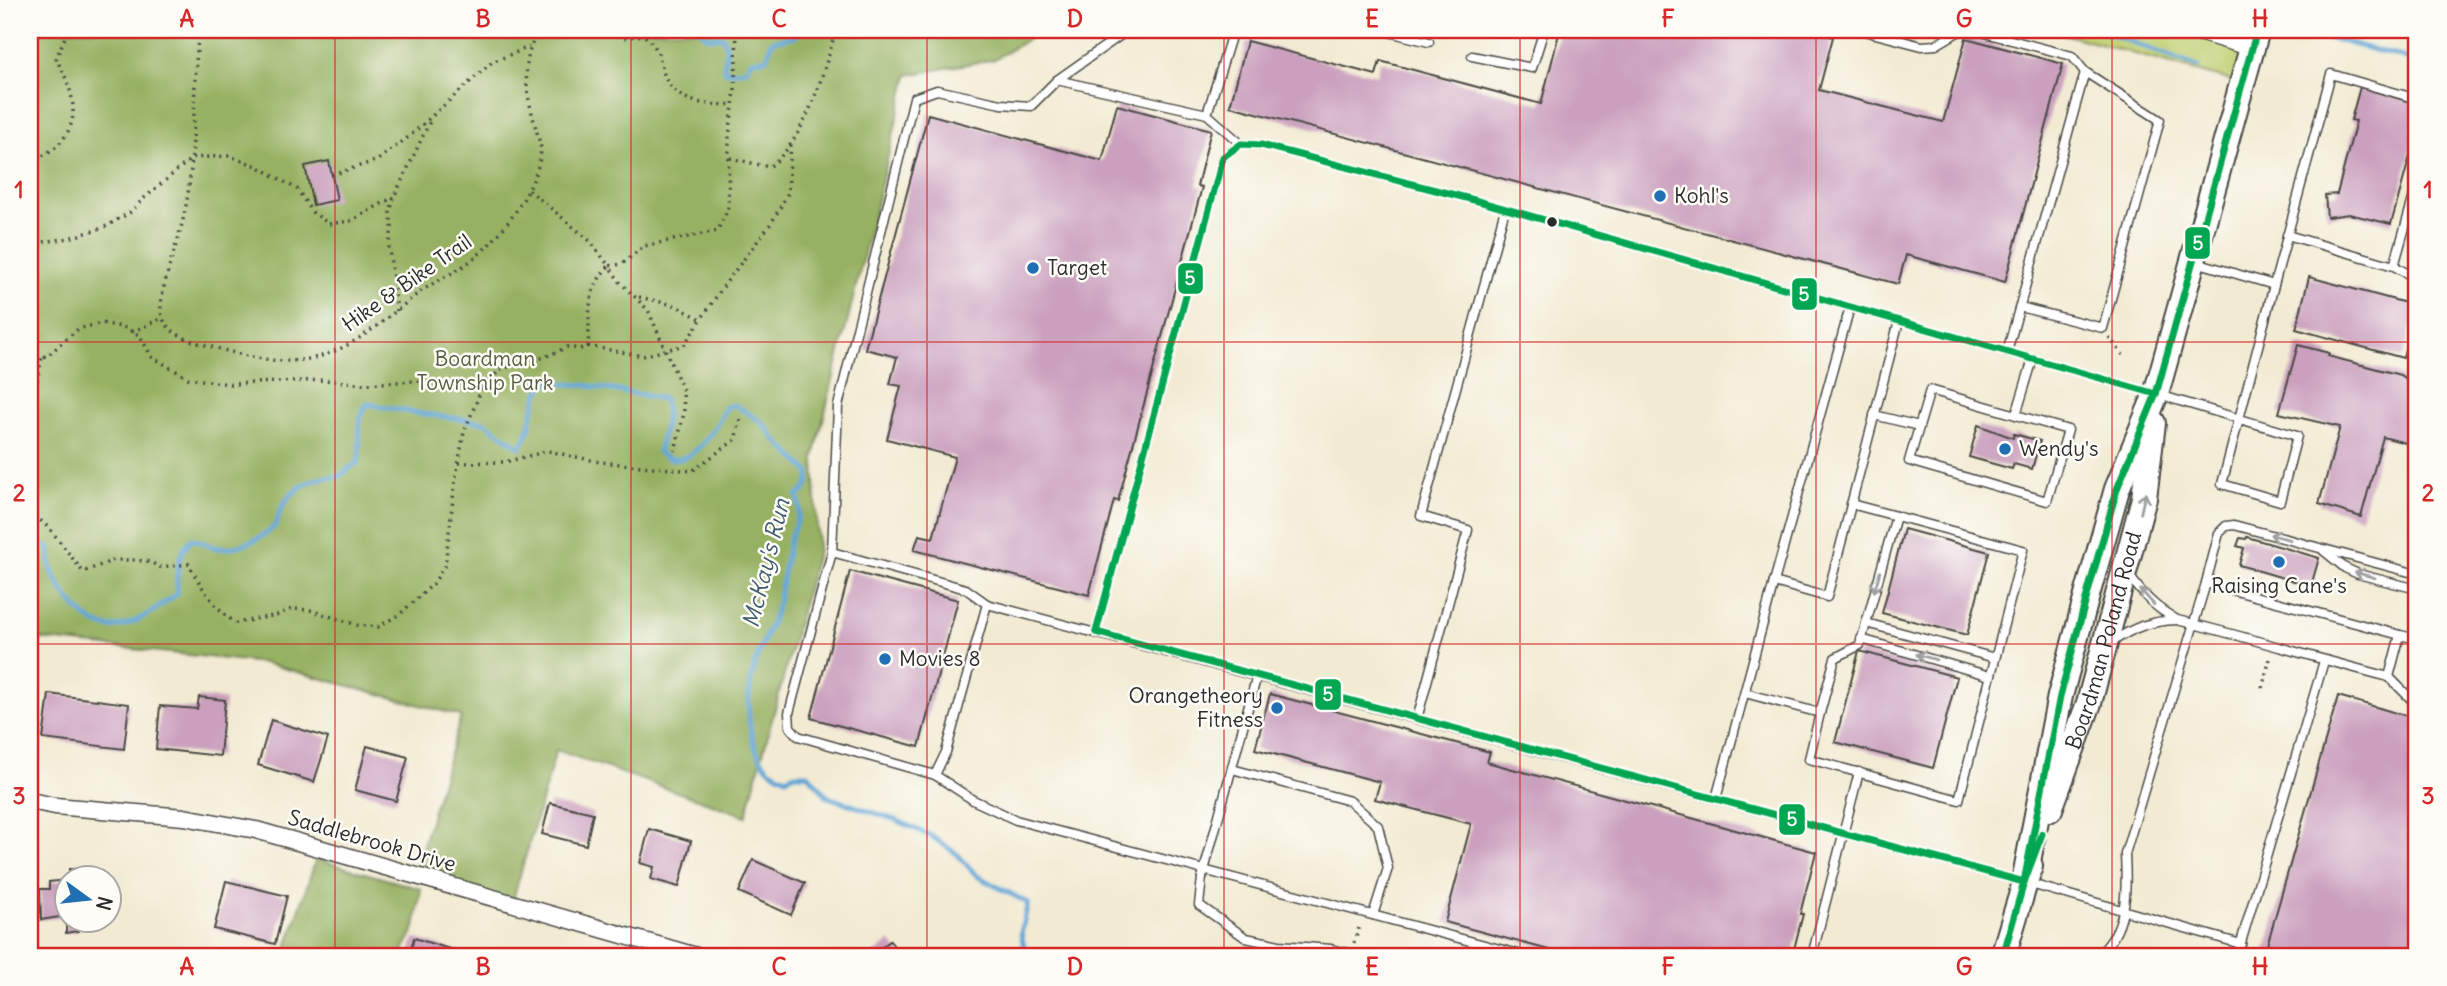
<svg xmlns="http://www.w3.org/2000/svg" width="2447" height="986" font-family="Delius,sans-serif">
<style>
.green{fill:#bfce70;stroke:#757c4e;stroke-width:2}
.forest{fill:#97b162;stroke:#616e46;stroke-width:2}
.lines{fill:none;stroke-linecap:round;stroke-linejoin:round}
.stream{stroke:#60a5d5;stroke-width:5}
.building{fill:#caa0be}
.lane-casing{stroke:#494844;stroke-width:11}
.street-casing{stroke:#494844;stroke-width:19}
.primary-casing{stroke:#494844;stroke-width:28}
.path{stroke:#494844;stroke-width:3.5;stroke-dasharray:2 5;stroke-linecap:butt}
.lane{stroke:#fff;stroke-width:8}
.street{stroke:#fff;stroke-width:16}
.primary{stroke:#fff;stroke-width:24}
.bus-1-casing{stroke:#fdfcf7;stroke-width:12}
.bus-1{stroke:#00a651;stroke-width:7}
.oneway{stroke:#a0a0a0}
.grid{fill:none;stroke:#d62828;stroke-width:2;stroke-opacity:0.55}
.poi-dot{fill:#1f6fb2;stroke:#fdfcf7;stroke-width:2.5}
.bus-dot{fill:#2b2b2b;stroke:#fdfcf7;stroke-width:2.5}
.labels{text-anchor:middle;stroke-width:5;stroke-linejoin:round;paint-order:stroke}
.poi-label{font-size:21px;fill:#2b2b2b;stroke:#fdfcf7;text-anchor:start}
.street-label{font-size:21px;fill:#2b2b2b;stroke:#fdfcf7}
.park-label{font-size:21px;fill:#575c40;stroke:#fdfcf7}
.water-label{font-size:23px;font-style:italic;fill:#405c6f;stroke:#fdfcf7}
.line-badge{stroke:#fdfcf7;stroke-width:2.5}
.badge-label{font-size:19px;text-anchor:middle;font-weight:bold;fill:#fff}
.neatline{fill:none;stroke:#d62828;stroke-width:2.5}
.grid-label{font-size:23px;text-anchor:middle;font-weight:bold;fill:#d62828}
</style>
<rect width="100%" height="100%" fill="#fdfcf7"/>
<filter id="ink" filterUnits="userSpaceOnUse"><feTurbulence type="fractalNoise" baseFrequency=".0143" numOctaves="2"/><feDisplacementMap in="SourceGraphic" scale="14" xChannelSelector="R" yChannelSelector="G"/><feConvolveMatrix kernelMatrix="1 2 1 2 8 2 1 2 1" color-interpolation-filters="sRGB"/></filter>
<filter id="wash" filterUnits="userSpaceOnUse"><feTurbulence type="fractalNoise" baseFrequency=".00686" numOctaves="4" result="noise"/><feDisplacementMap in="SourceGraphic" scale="28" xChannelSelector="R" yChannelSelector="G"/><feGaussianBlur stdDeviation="1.57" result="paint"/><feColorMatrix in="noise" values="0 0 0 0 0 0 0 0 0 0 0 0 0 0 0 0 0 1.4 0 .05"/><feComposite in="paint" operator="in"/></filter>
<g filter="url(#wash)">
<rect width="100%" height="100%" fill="#f2ead2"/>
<polygon class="green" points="2049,30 2257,30 2243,84"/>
<g class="forest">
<polygon points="30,30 1043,30 995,59 908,75 814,457 818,549 746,816 556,750 512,903 414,875 461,716 264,663 30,638"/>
<polygon points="316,859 421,889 415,928 400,956 284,956"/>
</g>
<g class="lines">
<g class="stream">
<path d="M700,30L707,37H722C729,45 726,56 724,66L726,72L746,70L751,61L767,58L772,41L796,36L792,30"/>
<polyline points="2099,30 2198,67"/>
<polyline points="2313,34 2417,61"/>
<path d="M30,541L50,548C50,555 49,563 52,569C59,592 89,631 116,627C139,624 158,607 177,594C177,574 176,553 192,539C200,541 206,544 213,547C232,552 260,540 274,527C278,523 278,516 280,511C291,488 313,476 338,477L358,462C363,441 354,423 367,404L422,414L484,422L520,447C535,429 529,400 546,383L584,385L664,399C669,417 663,435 658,452C663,455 668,459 673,459C696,462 718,425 726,407L735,405L763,423L774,438L809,472C810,483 807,490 797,496C805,512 793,526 789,542C784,564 782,587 776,610C771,626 763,640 758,655C746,687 742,740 768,768C772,772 781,775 786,778L795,774H808L828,797L896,820L931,836L957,854L977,876L1028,903L1021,933L1026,956"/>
</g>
</g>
<g id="blocks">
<g class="building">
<polygon points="1560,30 1808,30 1833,37 1819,90 1943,122 1966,38 2063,64 2005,282 1906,255 1898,284 1230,106 1247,41 1376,75 1380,61 1541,104"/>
<polygon points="2360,87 2417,104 2417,131 2391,224 2349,214 2327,217 2325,195 2337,194 2356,121 2351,120"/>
<polygon points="1117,105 1211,130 1197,186 1202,187 1118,501 1114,500 1089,595 914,550 919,535 933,538 955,457 887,439 901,386 890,384 897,357 865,349 928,114 1102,161"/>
<polygon points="329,161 337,200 313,205 305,166"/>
<polygon points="2309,277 2417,306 2403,358 2296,329"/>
<polygon points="2298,345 2329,353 2328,356 2400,375 2417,386 2417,446 2383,437 2361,517 2319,504 2340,427 2279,413"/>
<polygon points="1978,425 2013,438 2014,434 2040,441 2032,469 2014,464 2012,469 1969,457"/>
<polygon points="1904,529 1989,552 1967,635 1882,613"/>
<polygon points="2247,537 2319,558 2311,586 2239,565 2244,548 2237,546 2240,538 2246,539"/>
<polygon points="850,571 958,600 919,747 811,718"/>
<polygon points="1859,651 1957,677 1933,768 1835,742"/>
<polygon points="49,694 129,704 124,749 43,739"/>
<polygon points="1270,694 1490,752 1487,762 1816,852 1800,914 1803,914 1793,953 1789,952 1788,956 1681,956 1674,952 1668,956 1571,956 1445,922 1471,824 1375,799 1380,782 1255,749"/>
<polygon points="2338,696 2417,719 2417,956 2264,956"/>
<polygon points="199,697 225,700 220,756 156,749 160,706 197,709"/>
<polygon points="271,720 328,738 314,782 258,765"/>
<polygon points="367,746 408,757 396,801 355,790"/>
<polygon points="550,803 593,813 586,845 542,834"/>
<polygon points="649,829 691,841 679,887 651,879 654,867 640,863"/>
<polygon points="753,860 805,883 791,915 739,892"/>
<polygon points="69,869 86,870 87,878 69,878"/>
<polygon points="66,880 66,916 41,920 40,889 49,889 49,882"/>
<polygon points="226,881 287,896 275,944 214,929"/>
<polygon points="66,920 78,920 78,931 66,933"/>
<polygon points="414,938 466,954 466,956 409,956"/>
<polygon points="890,941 902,956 870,956"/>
</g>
</g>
</g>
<g filter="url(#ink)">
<use href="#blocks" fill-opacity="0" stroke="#494844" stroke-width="2"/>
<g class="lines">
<g class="lane-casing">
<g id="lane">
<polyline points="1128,30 1057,80 1031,106 1001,104 937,90 914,98 838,406 832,552 789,713 790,727 798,736 935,775 973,800 1016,820 1526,956"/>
<polyline points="1233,30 1207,114 1241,144"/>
<polyline points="1381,30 1429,42"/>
<polyline points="1860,30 1922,46 1936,45 1961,30 1981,32 2072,56 2085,72"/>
<polyline points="1472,56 1532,68 1544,30"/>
<polyline points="1057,80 1207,114"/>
<polyline points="2287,235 2394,266 2417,185"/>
<polyline points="2196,262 2274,285 2331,74 2417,99"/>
<polyline points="2394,266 2417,279"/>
<polyline points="2007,352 2085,72 2160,120 2103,328 2020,307"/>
<polygon points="1930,390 2068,430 2047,501 1909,461"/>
<polyline points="1874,415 1919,426"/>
<polyline points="2016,415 2033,359"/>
<polyline points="2324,551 2345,568 2358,574 2417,589"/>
<polyline points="832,552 966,589 987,604"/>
<polyline points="1774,582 1850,307"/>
<polyline points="2206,583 2219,533 2226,526 2234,525 2417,574"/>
<polyline points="1866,623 1995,658"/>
<polyline points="1096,632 1223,157 1241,144 1261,145 1478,201 2156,394 2297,436 2280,501 2222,484 2274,285"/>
<polyline points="2400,635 2417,639"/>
<polyline points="1861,639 1990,676"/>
<path d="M2112,642C2134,627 2150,621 2177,620C2153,606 2144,596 2128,574"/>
<polyline points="1257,675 1202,878 1199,905 1246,938 1279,945 1331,949 1361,956"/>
<polyline points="2389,677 2417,705"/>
<polyline points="1745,693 1820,713 1809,759 1959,800 2023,550 1851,504"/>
<polyline points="1820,713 1835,658 1860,645 1896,516"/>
<polyline points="1417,719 1468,530 1421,516 1505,209"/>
<polyline points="1232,769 1350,801 1378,826 1388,868 1373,915"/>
<polyline points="935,775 946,752 987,604 2024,882 2241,944"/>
<polyline points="1716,799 1774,582 1827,597 1899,321"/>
<polyline points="1263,956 1267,942"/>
<polyline points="1812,956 1859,772"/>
<path d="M2097,956C2128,931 2127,891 2125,854L2206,583L2400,635L2389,677C2318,659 2248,637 2177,620"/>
<polyline points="2237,956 2324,661"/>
</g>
</g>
<g class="street-casing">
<g id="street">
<polyline points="2192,30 2252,48"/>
<polyline points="30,801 55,806 184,817 256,830 696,956"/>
</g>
</g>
<g class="primary-casing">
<g id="primary">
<path id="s1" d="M2050,809L2089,703L2144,498L2153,423"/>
<polyline points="2024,882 2060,696 2088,592 2117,489 2156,394 2257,30"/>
<polyline points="2003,956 2030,866"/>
</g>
</g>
<g class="path">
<path d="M199,30C191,94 198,160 182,224C177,245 156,299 162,316C168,335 192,341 209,346C246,356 280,367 318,357C357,346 385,319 416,295C434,281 456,273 474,258C502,236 540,185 541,148C531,107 515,69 539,30"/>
<path d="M605,30L624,38L643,35C666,51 657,70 671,87C685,104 713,106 733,104"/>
<path d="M730,158L769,167C803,143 822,79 833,40L832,30"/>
<path d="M30,162C82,140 82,104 56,59L68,30"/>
<polyline points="332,175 378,160 411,135 492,62 529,47"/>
<polyline points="529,190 590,241 609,266 622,264 644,246 717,231 728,209 729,137 735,90 737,30"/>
<polyline points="30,244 69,238 103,228 131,212 143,199 192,158 229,156 257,166 297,189 312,212 329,224 350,221 394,197"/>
<polyline points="639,297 674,305 701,319"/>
<polyline points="397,311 389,248 392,227 390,213 394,197 431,119"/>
<polyline points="132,332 162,318"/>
<polyline points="2109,337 2123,355"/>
<polyline points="588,346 643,356 684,345 722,288 772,222 788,193 791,141"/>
<path d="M30,359L47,356L78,329L102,323L126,328L140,336L152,357L188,378L230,384L324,380L365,384L414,381L463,383L482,388L501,369L545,357L567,347L580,349L588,346C591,314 584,292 609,266L620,282L648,310L683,390L684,413L675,451"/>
<polyline points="30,393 37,381 42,357"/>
<polyline points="459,463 505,462 548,451 600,462 692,471 735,440 741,417"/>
<path d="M30,511L50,529L83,572L114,560H136L150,562L160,567L189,564C200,586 216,610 236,623L278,615L292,609L310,610L357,625L378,627L400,614L433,584L445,566L455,482L464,432L482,388"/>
<polyline points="2262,688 2271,655"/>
<polyline points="1354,943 1359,928"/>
</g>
<use href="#lane" class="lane"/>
<use href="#street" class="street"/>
<use href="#primary" class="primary"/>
<g class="bus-1-casing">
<g id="bus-1">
<polyline points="1096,632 1223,157 1241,144 1261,145 1478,201 2156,394"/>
<polyline points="1096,632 2024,882"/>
<polyline points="2024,882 2060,696 2088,592 2117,489 2156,394 2257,30"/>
<polyline points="2003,956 2024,882 2042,834"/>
</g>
</g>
<use href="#bus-1" class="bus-1"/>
</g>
<defs><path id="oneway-shaft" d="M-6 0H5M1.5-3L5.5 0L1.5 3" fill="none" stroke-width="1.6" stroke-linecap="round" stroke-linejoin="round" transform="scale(1.75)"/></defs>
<g class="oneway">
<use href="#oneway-shaft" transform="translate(2143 503) rotate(-77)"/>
<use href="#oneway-shaft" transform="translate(2280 537) rotate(-165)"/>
<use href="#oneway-shaft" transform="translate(2365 575) rotate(-164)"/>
<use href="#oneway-shaft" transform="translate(1877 582) rotate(106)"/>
<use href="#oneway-shaft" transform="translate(2147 597) rotate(-132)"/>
<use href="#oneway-shaft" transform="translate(1926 657) rotate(-164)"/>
</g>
</g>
<path class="grid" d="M335,30V956M631,30V956M927,30V956M1224,30V956M1520,30V956M1816,30V956M2112,30V956M30,342H2417M30,644H2417"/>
<g class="poi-dot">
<circle cx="1660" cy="196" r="7"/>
<circle cx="1033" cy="268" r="7"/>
<circle cx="2005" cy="449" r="7"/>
<circle cx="2279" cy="562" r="7"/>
<circle cx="885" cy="659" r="7"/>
<circle cx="1277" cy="708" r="7"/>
</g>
<circle class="bus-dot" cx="1552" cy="222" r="6"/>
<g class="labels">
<g class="poi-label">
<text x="1674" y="203">Kohl's</text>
<text x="1047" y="275">Target</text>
<text x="2019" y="456">Wendy's</text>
<text x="2279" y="593" text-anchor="middle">Raising Cane's</text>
<text x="899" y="666">Movies 8</text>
<text x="1263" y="703" text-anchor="end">Orangetheory<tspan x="1263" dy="24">Fitness</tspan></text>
</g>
<g class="street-label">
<text transform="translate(407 283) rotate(-35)" y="7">Hike &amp; Bike Trail</text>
<text dy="7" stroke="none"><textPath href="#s1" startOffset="177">Boardman Poland Road</textPath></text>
<text transform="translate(372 841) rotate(16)" y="7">Saddlebrook Drive</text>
</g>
<g class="park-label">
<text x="485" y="366">Boardman<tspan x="485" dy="24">Township Park</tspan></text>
</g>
<g class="water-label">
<text transform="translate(766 563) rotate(-76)" y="8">McKay's Run</text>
</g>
</g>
<g class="line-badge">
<rect x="2184" y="226" width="27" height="34" rx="7" fill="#00a651"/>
<rect x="1177" y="262" width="27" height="33" rx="7" fill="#00a651"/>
<rect x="1791" y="277" width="27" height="34" rx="7" fill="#00a651"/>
<rect x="1314" y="678" width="28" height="33" rx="7" fill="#00a651"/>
<rect x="1778" y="803" width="28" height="33" rx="7" fill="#00a651"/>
</g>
<g class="badge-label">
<text x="2198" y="250">5</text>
<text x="1190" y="285">5</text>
<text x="1804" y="301">5</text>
<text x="1328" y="701">5</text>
<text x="1792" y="826">5</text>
</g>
<rect width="2447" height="986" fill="none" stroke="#fdfcf7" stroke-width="77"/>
<g transform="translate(88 899) rotate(105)"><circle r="33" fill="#fdfcf7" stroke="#a9a8a5" stroke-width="2"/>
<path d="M0-5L12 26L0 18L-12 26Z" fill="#1f6fb2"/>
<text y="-10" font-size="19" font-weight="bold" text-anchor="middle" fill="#2b2b2b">N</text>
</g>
<rect x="38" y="38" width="2370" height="910" class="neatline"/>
<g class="grid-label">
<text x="187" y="27">A</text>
<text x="483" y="27">B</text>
<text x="779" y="27">C</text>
<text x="1075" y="27">D</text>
<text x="1372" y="27">E</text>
<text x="1668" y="27">F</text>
<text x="1964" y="27">G</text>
<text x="2260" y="27">H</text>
<text x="19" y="198">1</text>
<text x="2428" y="198">1</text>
<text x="19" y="501">2</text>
<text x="2428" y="501">2</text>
<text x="19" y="804">3</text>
<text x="2428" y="804">3</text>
<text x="187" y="975">A</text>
<text x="483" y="975">B</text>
<text x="779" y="975">C</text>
<text x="1075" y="975">D</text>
<text x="1372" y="975">E</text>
<text x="1668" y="975">F</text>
<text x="1964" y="975">G</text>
<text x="2260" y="975">H</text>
</g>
</svg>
